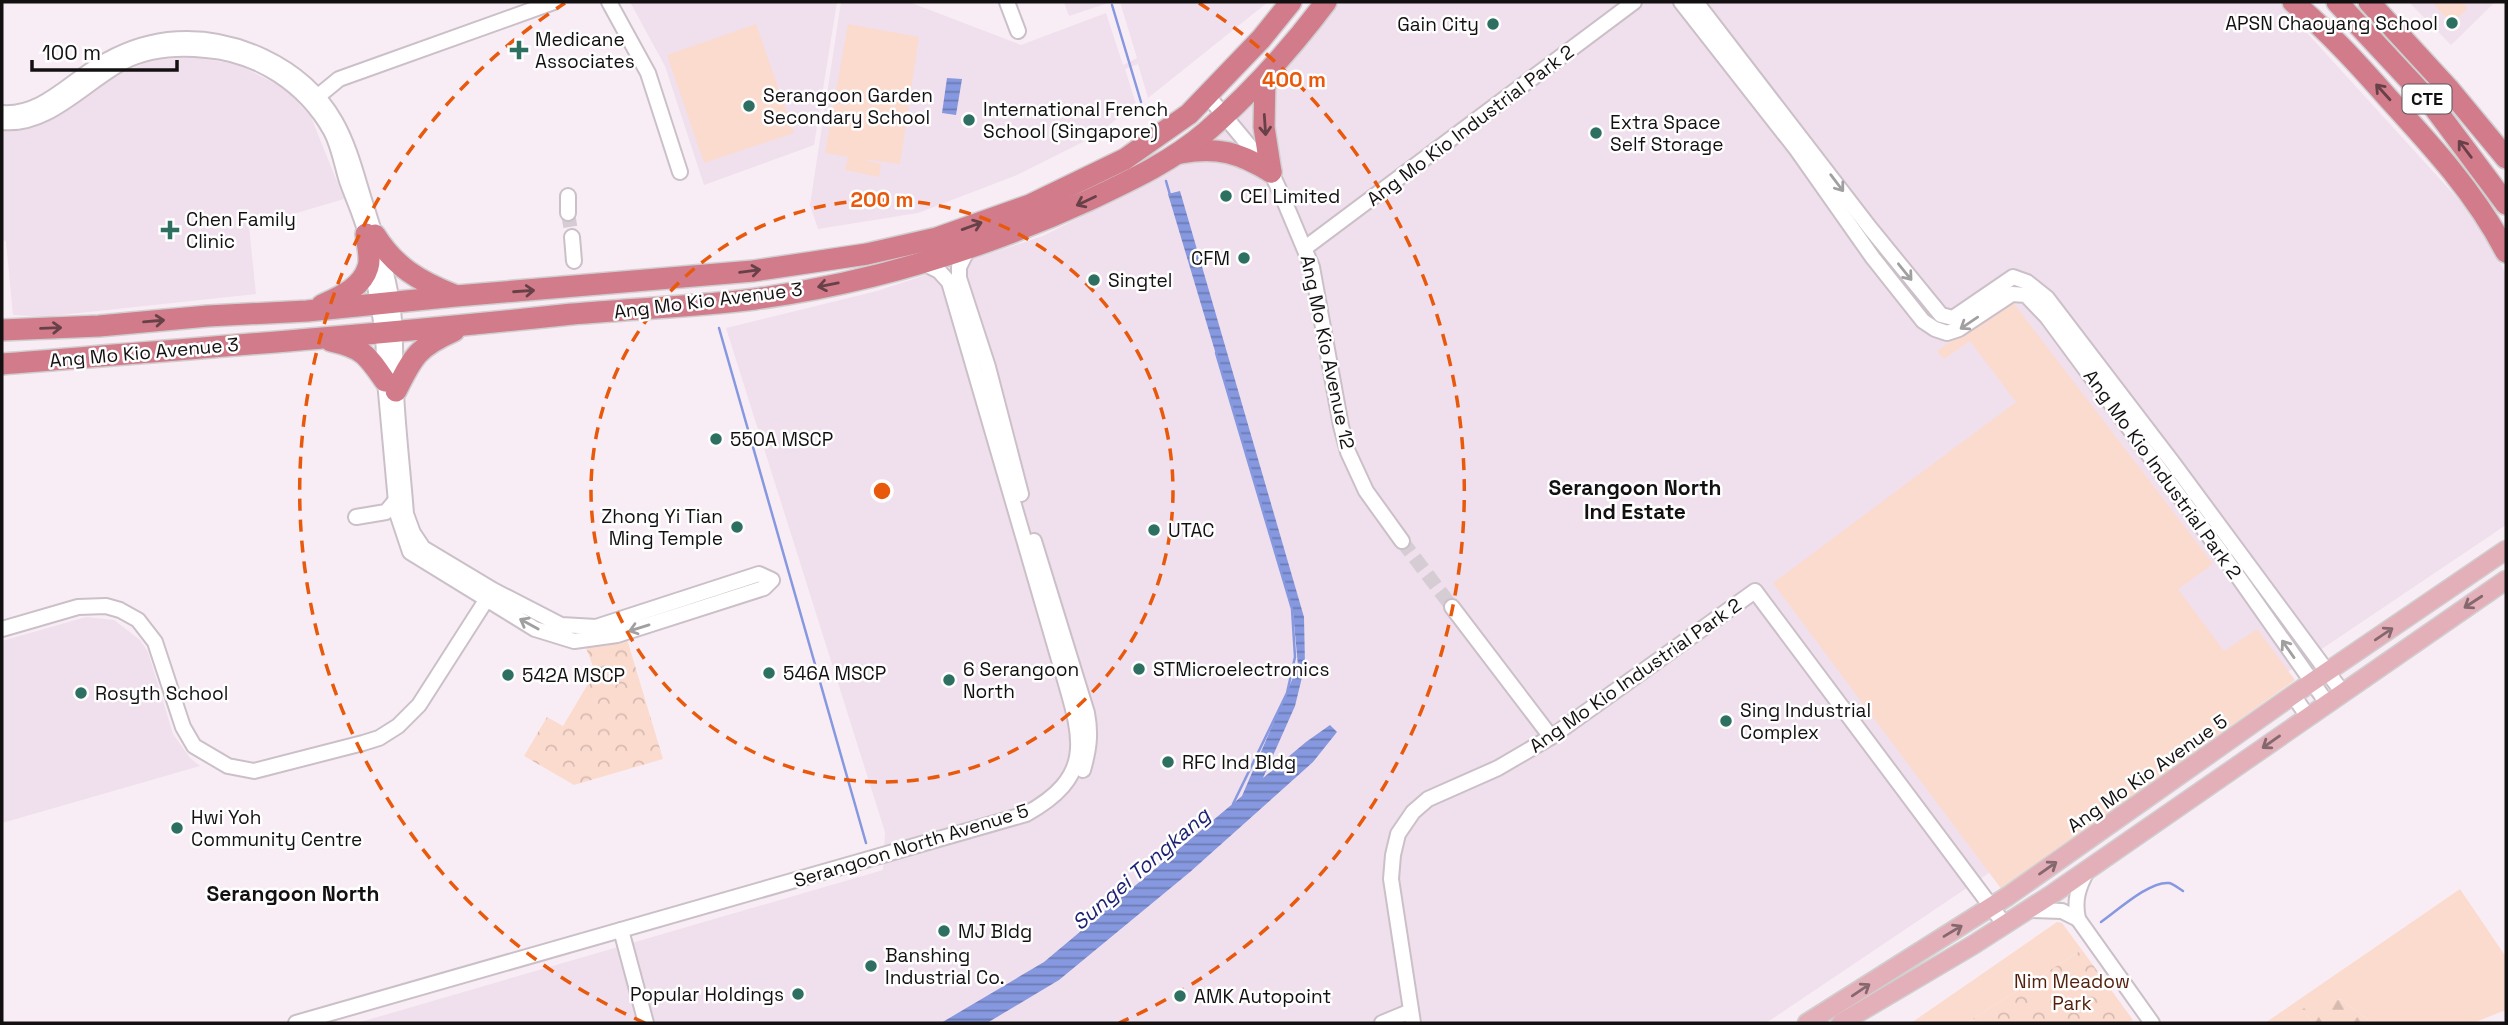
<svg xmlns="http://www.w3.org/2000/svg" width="2508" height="1025" font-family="'Space Grotesk',sans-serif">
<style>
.built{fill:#f0dfec}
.green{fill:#fcdbcf}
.forest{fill:url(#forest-firs)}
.park{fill:url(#park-crowns)}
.water{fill:url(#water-rules)}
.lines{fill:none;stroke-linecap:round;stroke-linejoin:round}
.stream{stroke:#8698df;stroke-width:2.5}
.minor-tunnel{stroke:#d6ccd3;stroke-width:14;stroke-dasharray:14 7;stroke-linecap:butt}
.minor-casing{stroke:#cbc0c8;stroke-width:18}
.major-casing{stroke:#d0cfd0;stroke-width:21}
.highway-casing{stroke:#d0cfd0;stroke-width:24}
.minor{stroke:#fff;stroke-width:14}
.major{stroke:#e3b0b9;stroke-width:18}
.highway{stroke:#d17b8b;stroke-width:21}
.oneway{stroke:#684048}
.oneway2{stroke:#a19fa0}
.oneway3{stroke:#85686e}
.ring{fill:none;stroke:#e8590c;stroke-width:3.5;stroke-dasharray:12 9}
.poi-dot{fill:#2d7061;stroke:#fefefe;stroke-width:2.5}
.labels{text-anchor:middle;stroke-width:5;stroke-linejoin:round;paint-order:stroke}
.shield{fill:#fefefe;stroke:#5a5759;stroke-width:2}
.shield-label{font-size:18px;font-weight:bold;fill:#131012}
.poi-label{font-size:19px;fill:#131012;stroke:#fefefe;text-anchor:start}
.street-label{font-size:19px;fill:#131012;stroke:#fefefe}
.park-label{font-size:19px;fill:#521f0c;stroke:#fefefe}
.neighbourhood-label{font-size:21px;font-weight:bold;fill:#131012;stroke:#fefefe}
.water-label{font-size:21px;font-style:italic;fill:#1d2172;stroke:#fefefe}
.centre{fill:#e8590c;stroke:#fefefe;stroke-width:3.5}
.ring-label{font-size:21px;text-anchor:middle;font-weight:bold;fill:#e8590c;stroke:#fefefe;stroke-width:5;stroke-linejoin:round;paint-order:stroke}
</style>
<defs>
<pattern id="forest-firs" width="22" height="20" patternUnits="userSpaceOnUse" patternTransform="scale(1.75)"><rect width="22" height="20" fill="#fcdbcf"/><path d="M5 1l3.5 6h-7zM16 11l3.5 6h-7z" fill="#d7bbb1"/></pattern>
<pattern id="park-crowns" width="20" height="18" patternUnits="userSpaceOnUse" patternTransform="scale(1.75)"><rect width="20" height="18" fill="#fcdbcf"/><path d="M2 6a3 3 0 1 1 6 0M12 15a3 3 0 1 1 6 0" fill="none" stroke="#d7bbb1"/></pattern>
<pattern id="water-rules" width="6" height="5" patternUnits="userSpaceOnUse" patternTransform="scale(1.75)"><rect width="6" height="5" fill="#8698df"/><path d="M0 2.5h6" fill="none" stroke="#6c7bb3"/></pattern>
</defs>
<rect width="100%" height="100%" fill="#f9edf5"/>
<g class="built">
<polygon points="630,2 837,2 814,145 704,185 665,66"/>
<polygon points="841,2 909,2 1021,45 1106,13 1123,65 1137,58 1120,2 1268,2 1148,98 1138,64 1125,69 1136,104 1095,136 1017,175 918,213 818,229 810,205"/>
<polygon points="1064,2 1111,2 1069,16"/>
<polygon points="1340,2 2279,2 2459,200 2492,246 2506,274 2506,525 1766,1023 357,1023 883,870 885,832 726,328 877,291 1043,236 1142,186 1216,139 1283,73"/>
<polygon points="2409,2 2495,2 2451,45"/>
<polygon points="191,57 237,64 278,85 290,94 311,117 344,199 249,227 256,294 42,317 13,315 6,241 2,240 2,130 25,129 38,125 51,120 117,75 145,63 159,60"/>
<polygon points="86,617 114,620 140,640 148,652 173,734 190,758 200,766 2,823 2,641"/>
</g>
<g class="green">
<polygon points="2431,2 2462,2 2468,8 2452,23"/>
<polygon points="756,24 794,133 704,163 667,55"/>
<polygon points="848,24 919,37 900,164 861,159 881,164 879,177 845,170 848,157 825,153"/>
<polygon points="2011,300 2213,564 2178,589 2224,651 2257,629 2295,680 2002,890 1773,583 2016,402 1970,341 1944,359 1937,351"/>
<polygon points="2460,889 2506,957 2506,1010 2473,1023 2372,1023 2341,999 2303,1010 2313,1023 2265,1023"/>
<polygon points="2057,922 2062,923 2082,950 1966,1023 1911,1023"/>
</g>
<polygon class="forest" points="2341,999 2372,1023 2313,1023 2302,1009"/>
<g class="park">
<polygon points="624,629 663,759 574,785 524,756 547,717 563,726 595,672 582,637"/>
<polygon points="2082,950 2133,1020 2126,1023 1966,1023"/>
</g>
<g class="water">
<polygon points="947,78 962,79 956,115 942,113"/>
<polygon points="1180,191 1304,617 1305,665 1295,706 1263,778 1306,742 1330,725 1337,732 1313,762 1190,872 1059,980 987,1023 941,1023 1044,962 1242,796 1298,666 1293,612 1168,194"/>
</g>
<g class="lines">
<g class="stream">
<polyline points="1112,5 1141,102"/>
<polyline points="1166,181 1170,195"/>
<polyline points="719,328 866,843"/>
<polyline points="1216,353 1292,609 1295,657 1287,693 1233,804"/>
<path d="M2101,922C2117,911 2149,881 2169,883C2174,884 2178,888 2183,891"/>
</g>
<g class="minor-tunnel">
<polyline points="568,213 572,237"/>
<polyline points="1402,541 1452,607"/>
</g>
<g class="minor-casing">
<g id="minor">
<polyline points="609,2 648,73 680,172"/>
<polyline points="1007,2 1018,31"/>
<polyline points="1681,2 1797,150 1873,258 1923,321 1935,329 1947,333 1959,329 2012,294 2026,295 2047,317 2220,551 2327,703"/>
<polyline points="1696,2 1870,228 1941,315 1953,318 2013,277 2027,282 2047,298 2173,463 2343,693"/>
<polyline points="1207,95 1271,172 1283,198 1312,267 1341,426 1348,452 1366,491 1402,541"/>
<polyline points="311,102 339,79 554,2"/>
<path d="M2,113C41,116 68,83 99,65C120,52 144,43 168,40C232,33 303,65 335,121C350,147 357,178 366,206C376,238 387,270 392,303C397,333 394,363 396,393C398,433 403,474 406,514L413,533L423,548L493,590L561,625L596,627L759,574L772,580L764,588L617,635L574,641L535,629L410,552L397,513L385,381L383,333L371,262"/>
<path d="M2,122C48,127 85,82 123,62C149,49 178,47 206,50C258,54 305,85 331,131C339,146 342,165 347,181C354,201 364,221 368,242"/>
<polyline points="568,196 568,213"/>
<polyline points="572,237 574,261"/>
<polyline points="1305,248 1634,2"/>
<polyline points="967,251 959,267 959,278 988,367 1021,494"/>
<polyline points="356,517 386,512 396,500"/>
<path d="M1034,541L1087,713C1091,734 1089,749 1083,770"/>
<polyline points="1452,607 1551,737"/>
<polyline points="2,629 78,607 106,606 120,610 138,620 155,642 183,727 194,746 228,766 254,771 363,743 379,738 398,726 419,705 490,594"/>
<polyline points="2293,695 2308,717"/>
<path d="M2028,910L2062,911L2078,919C2074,900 2078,888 2087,871"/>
<polyline points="2078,919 2152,1023"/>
<polyline points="621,930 646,1023"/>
<path d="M296,1023L1026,814C1097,775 1081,736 1062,670L949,282L939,271L923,263"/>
<polyline points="1382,1023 1411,1011"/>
<polyline points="1413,1023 1391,879 1393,855 1398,834 1413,812 1428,799 1498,768 1551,737 1755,591 2005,925"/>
</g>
</g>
<g class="major-casing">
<g id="major">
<polyline points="1807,1023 2008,896 2293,695 2506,550"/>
<polyline points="1841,1023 1973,945 2054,893 2506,580"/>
</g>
</g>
<g class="highway-casing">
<g id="highway">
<path d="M2293,2C2328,31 2358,64 2388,98C2432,146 2476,194 2506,252"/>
<polyline points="2337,2 2430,102 2506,204"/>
<polyline points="2369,2 2448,88 2506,158"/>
<polyline points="1265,78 1264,127 1271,172"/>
<path d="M1181,153C1217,146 1240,153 1271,172"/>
<path d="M375,235C395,267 419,281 454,295"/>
<path d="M322,305C339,297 362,288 368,267C371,258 367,244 366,234"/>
<polyline points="2,330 99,326 208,316 307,311 456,296 753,271 867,254 937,238 1030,205 1125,159 1189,114 1261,39 1291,2"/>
<path d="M331,341C363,348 367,355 385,381"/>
<path d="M2,364C189,349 376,335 563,315C627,309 691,307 755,299C871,283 982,249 1089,200C1129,181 1171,162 1206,132C1251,93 1290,50 1326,2"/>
<path d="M396,391C413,356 418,347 454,331"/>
</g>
</g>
<use href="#minor" class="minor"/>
<use href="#major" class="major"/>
<use href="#highway" class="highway"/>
</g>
<defs><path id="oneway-shaft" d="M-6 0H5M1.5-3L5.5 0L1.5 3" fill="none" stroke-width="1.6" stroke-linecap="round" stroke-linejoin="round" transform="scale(1.75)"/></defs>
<g class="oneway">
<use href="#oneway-shaft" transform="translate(2383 92) rotate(-132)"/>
<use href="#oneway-shaft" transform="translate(1265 125) rotate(86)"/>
<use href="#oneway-shaft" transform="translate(2465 149) rotate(-127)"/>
<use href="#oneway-shaft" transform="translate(1086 201) rotate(155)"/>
<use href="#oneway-shaft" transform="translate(972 226) rotate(-20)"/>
<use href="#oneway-shaft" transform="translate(750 271) rotate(-7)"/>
<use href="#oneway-shaft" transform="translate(828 285) rotate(169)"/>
<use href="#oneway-shaft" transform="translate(524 291) rotate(-4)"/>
<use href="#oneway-shaft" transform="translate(154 321) rotate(-5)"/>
<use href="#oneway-shaft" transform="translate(51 328) rotate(-2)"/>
</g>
<g class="oneway2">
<use href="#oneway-shaft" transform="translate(1837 183) rotate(53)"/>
<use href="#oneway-shaft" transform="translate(1905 272) rotate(51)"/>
<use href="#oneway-shaft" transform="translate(1969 323) rotate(146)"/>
<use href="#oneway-shaft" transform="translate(529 624) rotate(-151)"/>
<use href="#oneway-shaft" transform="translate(639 628) rotate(163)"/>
<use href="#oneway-shaft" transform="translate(2288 649) rotate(-125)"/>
</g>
<g class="oneway3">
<use href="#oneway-shaft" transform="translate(2473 602) rotate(147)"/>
<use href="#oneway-shaft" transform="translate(2384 634) rotate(-34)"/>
<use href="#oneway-shaft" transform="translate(2271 742) rotate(145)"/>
<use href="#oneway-shaft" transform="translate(2048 868) rotate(-35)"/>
<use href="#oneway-shaft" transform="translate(1953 931) rotate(-31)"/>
<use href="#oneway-shaft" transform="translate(1861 990) rotate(-34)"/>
</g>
<g class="ring">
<circle cx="882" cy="491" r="291"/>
<path d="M645 1023A582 582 0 0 1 565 3M1199 3A582 582 0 0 1 1119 1023"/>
</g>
<g class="poi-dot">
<circle cx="2452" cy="23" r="7"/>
<circle cx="1493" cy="24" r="7"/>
<path d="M515.5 39.5h7v7h7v7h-7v7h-7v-7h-7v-7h7z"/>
<circle cx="749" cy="106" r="7"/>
<circle cx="969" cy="120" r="7"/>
<circle cx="1596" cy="133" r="7"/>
<circle cx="1226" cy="196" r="7"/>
<path d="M166.5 219.5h7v7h7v7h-7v7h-7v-7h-7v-7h7z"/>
<circle cx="1244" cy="258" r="7"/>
<circle cx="1094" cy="280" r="7"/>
<circle cx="716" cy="439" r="7"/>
<circle cx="737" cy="527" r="7"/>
<circle cx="1154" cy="530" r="7"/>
<circle cx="1139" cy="669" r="7"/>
<circle cx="769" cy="673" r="7"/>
<circle cx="508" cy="675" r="7"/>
<circle cx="949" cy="680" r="7"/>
<circle cx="81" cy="693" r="7"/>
<circle cx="1726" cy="721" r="7"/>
<circle cx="1168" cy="762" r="7"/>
<circle cx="177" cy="828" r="7"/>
<circle cx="944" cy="931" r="7"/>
<circle cx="871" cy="966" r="7"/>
<circle cx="798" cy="994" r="7"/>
<circle cx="1180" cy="996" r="7"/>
</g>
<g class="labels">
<rect class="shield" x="2402.5" y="84.5" width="49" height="29" rx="5"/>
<g class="shield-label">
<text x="2427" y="105">CTE</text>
</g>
<g class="poi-label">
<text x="2438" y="30" text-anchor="end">APSN Chaoyang School</text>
<text x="1479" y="31" text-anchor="end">Gain City</text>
<text x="535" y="46">Medicane<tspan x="535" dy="22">Associates</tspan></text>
<text x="763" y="102">Serangoon Garden<tspan x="763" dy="22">Secondary School</tspan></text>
<text x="983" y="116">International French<tspan x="983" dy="22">School (Singapore)</tspan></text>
<text x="1610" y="129">Extra Space<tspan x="1610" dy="22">Self Storage</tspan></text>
<text x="1240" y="203">CEI Limited</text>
<text x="186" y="226">Chen Family<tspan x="186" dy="22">Clinic</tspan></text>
<text x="1230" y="265" text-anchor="end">CFM</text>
<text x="1108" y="287">Singtel</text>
<text x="730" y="446">550A MSCP</text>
<text x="723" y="523" text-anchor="end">Zhong Yi Tian<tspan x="723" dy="22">Ming Temple</tspan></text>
<text x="1168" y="537">UTAC</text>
<text x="963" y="676">6 Serangoon<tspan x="963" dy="22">North</tspan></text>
<text x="1153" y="676">STMicroelectronics</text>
<text x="783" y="680">546A MSCP</text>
<text x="522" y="682">542A MSCP</text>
<text x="95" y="700">Rosyth School</text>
<text x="1740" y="717">Sing Industrial<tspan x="1740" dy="22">Complex</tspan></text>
<text x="1182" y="769">RFC Ind Bldg</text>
<text x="191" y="824">Hwi Yoh<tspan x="191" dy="22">Community Centre</tspan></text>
<text x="958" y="938">MJ Bldg</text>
<text x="885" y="962">Banshing<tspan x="885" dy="22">Industrial Co.</tspan></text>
<text x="784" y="1001" text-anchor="end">Popular Holdings</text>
<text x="1194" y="1003">AMK Autopoint</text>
</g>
<g class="street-label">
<text transform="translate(1470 125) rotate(-37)" y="7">Ang Mo Kio Industrial Park 2</text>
<text transform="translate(708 300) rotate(-7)" y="7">Ang Mo Kio Avenue 3</text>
<text transform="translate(144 352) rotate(-5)" y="7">Ang Mo Kio Avenue 3</text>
<text transform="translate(1328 352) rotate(78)" y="7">Ang Mo Kio Avenue 12</text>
<text transform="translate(2163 474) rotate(54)" y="7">Ang Mo Kio Industrial Park 2</text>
<text transform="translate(1635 675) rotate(-35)" y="7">Ang Mo Kio Industrial Park 2</text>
<text transform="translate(2147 773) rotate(-35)" y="7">Ang Mo Kio Avenue 5</text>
<text transform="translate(911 845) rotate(-17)" y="7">Serangoon North Avenue 5</text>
</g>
<g class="park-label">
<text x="2072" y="988">Nim Meadow<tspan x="2072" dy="22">Park</tspan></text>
</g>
<g class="neighbourhood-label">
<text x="1635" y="495">Serangoon North<tspan x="1635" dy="24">Ind Estate</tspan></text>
<text x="293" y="901">Serangoon North</text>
</g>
<g class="water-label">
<text transform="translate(1141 869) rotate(-41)" y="7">Sungei Tongkang</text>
</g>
</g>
<circle cx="882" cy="491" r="10" class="centre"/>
<g class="ring-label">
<text x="1294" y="87">400 m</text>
<text x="882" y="207">200 m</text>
</g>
<rect width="2508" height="1025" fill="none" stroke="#131012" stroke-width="7"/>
<path d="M32 60v10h145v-10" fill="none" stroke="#131012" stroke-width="3.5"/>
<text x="42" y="60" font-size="21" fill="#131012" stroke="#fefefe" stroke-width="5" paint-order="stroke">100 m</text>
</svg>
